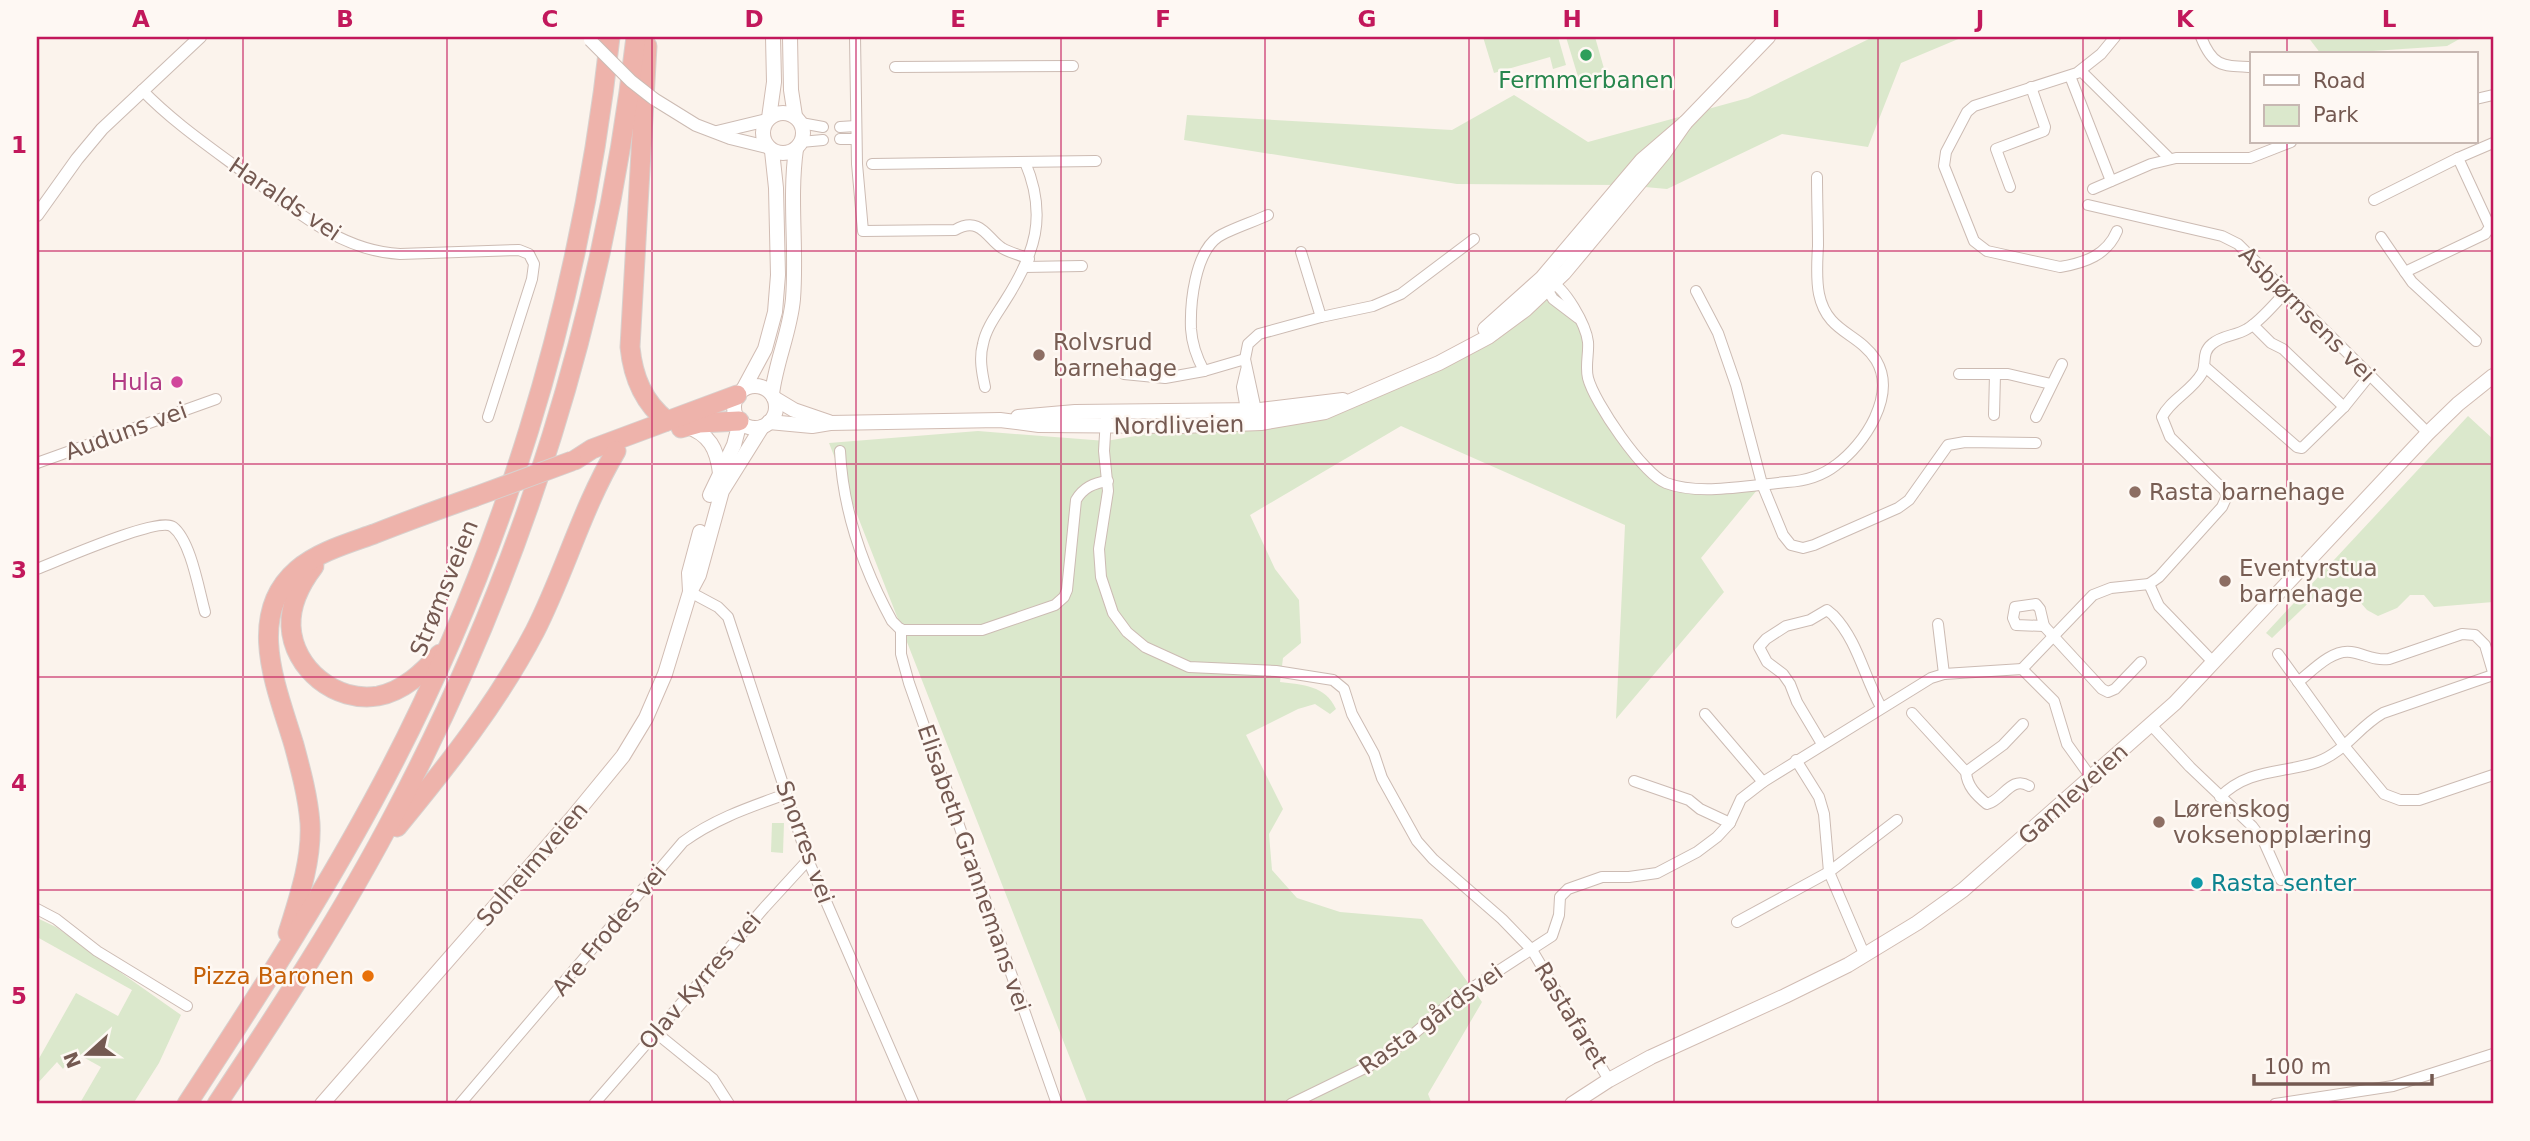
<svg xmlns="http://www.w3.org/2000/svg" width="2530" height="1141" font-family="'DejaVu Sans',sans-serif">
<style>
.green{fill:#dbe8cc}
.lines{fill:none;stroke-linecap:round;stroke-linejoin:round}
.minor-casing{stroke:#ccbbb3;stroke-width:12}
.tertiary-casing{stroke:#ccbbb3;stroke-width:14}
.secondary-casing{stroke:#d1bcb3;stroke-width:16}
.motorway-casing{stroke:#d8d1ce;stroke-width:21}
.minor{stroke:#fff;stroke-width:10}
.tertiary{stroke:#fff;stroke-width:12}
.secondary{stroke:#fff;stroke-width:14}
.motorway{stroke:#eeb3ab;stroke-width:19}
.tertiary-bridge-casing{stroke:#ccbbb3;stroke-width:14;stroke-linecap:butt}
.motorway-bridge-casing{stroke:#d8d1ce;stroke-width:21;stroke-linecap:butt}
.tertiary-bridge{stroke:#fff;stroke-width:12}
.motorway-bridge{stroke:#eeb3ab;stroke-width:19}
.grid{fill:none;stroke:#c2185b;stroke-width:2;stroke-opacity:0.55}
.leisure-dot{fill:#2e9e5b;stroke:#fef8f3;stroke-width:2.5}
.education-dot{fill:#8d6e63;stroke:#fef8f3;stroke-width:2.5}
.hotel-dot{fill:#d1479c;stroke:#fef8f3;stroke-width:2.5}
.culture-dot{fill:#0f9aa8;stroke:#fef8f3;stroke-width:2.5}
.food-dot{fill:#e8710a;stroke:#fef8f3;stroke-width:2.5}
.labels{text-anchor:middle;stroke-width:5;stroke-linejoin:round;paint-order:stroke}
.leisure-label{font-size:23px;fill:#27864d;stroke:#fef8f3}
.street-label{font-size:23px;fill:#745951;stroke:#fef8f3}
.education-label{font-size:23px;fill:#785e54;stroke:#fef8f3;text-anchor:start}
.hotel-label{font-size:23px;fill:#b23c85;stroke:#fef8f3;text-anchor:end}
.culture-label{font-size:23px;fill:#0d838f;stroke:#fef8f3;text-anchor:start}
.food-label{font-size:23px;fill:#c56008;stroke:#fef8f3;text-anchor:end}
.neatline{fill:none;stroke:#c2185b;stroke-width:2.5}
.grid-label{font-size:23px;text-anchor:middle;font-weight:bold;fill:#c2185b}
</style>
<rect width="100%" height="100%" fill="#fbf3ec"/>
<g class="green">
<polygon points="1483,37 1558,37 1566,65 1553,69 1550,57 1494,73"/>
<polygon points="1566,37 1595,37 1605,72 1579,80"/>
<polygon points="1873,37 1963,37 1901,63 1868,147 1782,134 1667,189 1623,185 1457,184 1184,140 1187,115 1452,130 1514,95 1588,142 1748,98"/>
<polygon points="2308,37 2463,37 2447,46 2373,51 2366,54 2321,54"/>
<path d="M1548,282L1582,325L1588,381L1655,477L1681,486L1762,484L1701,558L1724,592L1616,719L1625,525L1401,426L1250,515L1275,569L1299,600L1301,643L1283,658L1280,682C1303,685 1325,685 1336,709L1330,714L1315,704L1298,709L1246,735L1283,809L1269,834L1272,870L1297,898L1340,912L1422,919L1482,1002L1428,1094L1432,1104H1088L829,443L978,431L1106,441L1254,416L1317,409L1477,341Z"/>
<polygon points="2468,416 2493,439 2493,602 2434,607 2424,595 2410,595 2397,608 2378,616 2367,610 2354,595 2325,587 2272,638 2266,633"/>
<polygon points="772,823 784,823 783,853 771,852"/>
<polygon points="37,918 56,927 181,1015 159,1063 133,1104 80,1103 101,1067 83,1057 81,1060 72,1055 63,1069 57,1062 37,1084 37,1062 76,993 118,1016 132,990 37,937"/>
</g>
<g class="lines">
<g class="minor-casing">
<g id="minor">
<path d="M855,37L857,164L863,231L955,230C981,215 988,240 1002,248C1010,253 1021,255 1029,259"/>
<path d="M2115,37L2101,54L2077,73L1974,106L1967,112L1946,152L1944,166L1974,241L1987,251L2060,267C2085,263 2107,255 2117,231"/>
<path d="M2201,37C2213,67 2222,66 2252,67"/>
<polyline points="895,67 1073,66"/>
<polyline points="2081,71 2170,159"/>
<polyline points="2070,76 2111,181"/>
<path d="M142,90C172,121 207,145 242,171C290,206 338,251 400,254L519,250L529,254L534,264L532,279L488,417"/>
<polyline points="2476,99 2493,95"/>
<polyline points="801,123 823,127"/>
<polyline points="840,127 856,126"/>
<polyline points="840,139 856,139"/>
<polyline points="801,142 823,140"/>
<polyline points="2458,158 2490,227 2485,234 2405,272 2412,282 2476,341"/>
<polyline points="872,164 1096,161"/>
<polyline points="2010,187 1996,149 2044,131 2045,127 2031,87"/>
<polyline points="2093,189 2151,164 2176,158 2250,158 2291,142"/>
<polyline points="2374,200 2458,158 2493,143"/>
<polyline points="2088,205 2222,236 2238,244 2428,433"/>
<polyline points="2381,237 2405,272"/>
<polyline points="1301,252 1321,317"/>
<polyline points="1025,267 1082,266"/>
<path d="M1549,281C1565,287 1586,325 1588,342C1589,354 1585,366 1588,378C1594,402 1643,474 1666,483C1700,496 1751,485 1787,482C1804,481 1822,476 1836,465C1865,444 1897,395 1876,360C1858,332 1827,333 1819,294C1816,279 1817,262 1818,246C1818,223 1817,200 1817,177"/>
<polyline points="1544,284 1553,299 1578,318"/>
<polyline points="1696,291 1718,333 1736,385 1762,484 1783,535 1791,545 1803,548 1814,545 1898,508 1909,500 1948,445 1965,442 2036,443"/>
<polyline points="2253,325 2271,343 2283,349 2344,407"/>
<polyline points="2204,366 2297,447 2302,448 2344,407 2369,376"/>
<polyline points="1246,370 1242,387 1247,415"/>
<path d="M1204,371C1197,358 1192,345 1191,329C1190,303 1195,253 1218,237C1228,230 1256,221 1268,215"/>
<polyline points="1124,374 1165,378 1204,371 1245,359"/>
<polyline points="1959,374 2008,374 2051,384"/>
<path d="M985,387C982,373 979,358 983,344C986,328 997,314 1005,301C1035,254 1048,216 1025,162"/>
<polyline points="1994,415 1995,374"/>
<polyline points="1253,417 1256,410 1245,359 1248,344 1259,334 1321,317 1373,306 1401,294 1474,239"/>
<polyline points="2036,417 2062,364"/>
<polyline points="1106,418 1104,451 1108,491 1099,549 1101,577 1113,613 1127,632 1145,647 1189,667 1276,671 1333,680 1344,689 1352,714 1374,754 1382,778 1417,841 1433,859 1502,919 1532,950 1609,1080"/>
<path d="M840,451C843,512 863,568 892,621L900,629L904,630H982L1055,605L1064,597L1067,590L1076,500C1083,488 1093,483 1108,481"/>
<polyline points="37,463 216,399"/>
<path d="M37,569C58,561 159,516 173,527C191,541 199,591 205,612"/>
<polyline points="690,592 718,607 728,617 808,860 914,1104"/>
<polygon points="2036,604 2040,609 2044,626 2016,625 2013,618 2015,607"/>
<polyline points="1938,624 1944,674"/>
<polyline points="2044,626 2102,689 2108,692 2115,689 2141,662"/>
<polyline points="901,629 901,654 909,683 1057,1104"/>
<polyline points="2278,654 2345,747 2384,794 2400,800 2419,800 2493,775"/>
<path d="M2214,663L2159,606L2149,584L2159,577L2222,507L2227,496L2224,490L2170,437L2162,417C2171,399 2192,391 2202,373C2207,363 2201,353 2212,344C2222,335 2236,336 2247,329C2261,321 2274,304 2286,292"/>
<polyline points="2022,669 2093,595 2111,588 2149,584"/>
<path d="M2298,682C2312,671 2332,649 2351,652C2365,654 2374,661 2389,659L2462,634L2475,635L2485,645L2493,672"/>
<path d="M1912,713L1966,772C1967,786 1976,795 1987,804C2003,800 2011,775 2029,786"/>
<polyline points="1705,714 1763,782"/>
<polyline points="2151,725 2190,767 2252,826 2264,842 2281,880"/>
<path d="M1822,744L1797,702L1790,684L1783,674L1767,662L1759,647L1766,639L1786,626L1810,620L1827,610L1833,615C1858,641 1864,677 1881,707"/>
<polyline points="1796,760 1819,797 1824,814 1829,872 1865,956"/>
<polyline points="1966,772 2003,745 2023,724"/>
<polyline points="1634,781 1689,800 1700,809 1730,823"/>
<path d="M2220,797C2249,768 2282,774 2317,762C2345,752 2358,727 2383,713L2493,675"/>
<polyline points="37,909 56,919 97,951 187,1006"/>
<polyline points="1737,922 1829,872 1897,820"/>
<polyline points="655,1032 713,1079 729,1104"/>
<path d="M460,1104L683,842C714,819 750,807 786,794"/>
<polyline points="594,1104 764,908 808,860"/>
<polyline points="1291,1104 1371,1065 1403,1043 1455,999 1552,936 1559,915 1560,897 1568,889 1602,877 1629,877 1657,873 1697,852 1717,837 1730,823 1741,799 1763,782 1931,678 1944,674 2022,669 2054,701 2067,744 2090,776"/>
<polyline points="2275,1104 2393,1086 2493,1054"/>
</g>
</g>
<g class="tertiary-casing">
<g id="tertiary">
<polyline points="654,99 696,125 730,138 767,147"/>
<polyline points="717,132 767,120"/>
<polyline points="37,215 77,159 102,129 200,37"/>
</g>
</g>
<g class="secondary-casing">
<g id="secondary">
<polyline points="790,37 791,90 795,116"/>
<circle cx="783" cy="133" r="20"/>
<polyline points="769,118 774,82 773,37"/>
<polyline points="1485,329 1542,278 1642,160 1685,123 1768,37"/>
<circle cx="755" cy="407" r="21"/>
<polyline points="744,388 765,349 775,312 778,275 776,188 772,151"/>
<path d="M772,394C776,361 790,332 793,299C797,249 789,199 796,149"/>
<polyline points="774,398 794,410 829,422"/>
<polyline points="1018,417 1075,412 1260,410 1343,400"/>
<polyline points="769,422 812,426 830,423 1000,420 1039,425 1181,426 1261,423 1325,412 1439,363 1488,337 1526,309 1564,273 1664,153 1685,123"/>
<path d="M685,426C710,434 717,449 720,473"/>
<polyline points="710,495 734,445 740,422"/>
<polyline points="690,591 689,573 700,532"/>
<polyline points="322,1104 573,817 623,756 646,718 665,674 690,592 699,575 722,491 762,427"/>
<polyline points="1572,1104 1609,1080 1651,1057 1785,996 1848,965 1917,923 1963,890 2175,703 2428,433 2458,404 2493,376"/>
</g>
</g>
<g class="motorway-casing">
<g id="motorway">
<path d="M647,46L630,347C633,377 643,402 667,421"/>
<polyline points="681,428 699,423 739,421"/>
<polyline points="575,460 592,449 737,395"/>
<path d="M314,566C301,583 290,603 291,626C293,669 336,703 378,696C404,691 423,672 440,654"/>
<path d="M397,827C448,765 498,702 535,631C565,572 582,508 616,451"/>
<path d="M288,933C299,898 312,860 310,823C308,797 301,771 294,745C278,691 244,616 297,570C317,552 349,543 374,534C407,521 440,509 474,497"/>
<path d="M187,1104C252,1005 316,906 373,801C501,566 581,303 610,37"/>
<path d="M217,1104C280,1009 343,913 396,811C523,570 605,308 636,37"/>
</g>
</g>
<use href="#minor" class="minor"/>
<use href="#tertiary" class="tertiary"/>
<use href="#secondary" class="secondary"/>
<use href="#motorway" class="motorway"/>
<g class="tertiary-bridge-casing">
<polyline id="tertiary-bridge" points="590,40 631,81 654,99"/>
</g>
<g class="motorway-bridge-casing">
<polyline id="motorway-bridge" points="474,497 572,461"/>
</g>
<use href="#tertiary-bridge" class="tertiary-bridge"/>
<use href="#motorway-bridge" class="motorway-bridge"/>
</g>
<path class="grid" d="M243,37V1104M447,37V1104M652,37V1104M856,37V1104M1061,37V1104M1265,37V1104M1469,37V1104M1674,37V1104M1878,37V1104M2083,37V1104M2287,37V54M2287,142V1104M37,251H2493M37,464H2493M37,677H2493M37,890H2493"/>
<circle class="leisure-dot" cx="1586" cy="55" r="7"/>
<g class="education-dot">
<circle cx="1039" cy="355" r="7"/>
<circle cx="2135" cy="492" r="7"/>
<circle cx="2225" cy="581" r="7"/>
<circle cx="2159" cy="822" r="7"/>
</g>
<circle class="hotel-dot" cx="177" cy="382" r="7"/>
<circle class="culture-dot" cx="2197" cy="883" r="7"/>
<circle class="food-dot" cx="368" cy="976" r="7"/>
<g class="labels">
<g class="leisure-label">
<text x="1586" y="88">Fermmerbanen</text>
</g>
<g class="street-label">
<text transform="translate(285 199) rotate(34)" y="8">Haralds vei</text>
<text transform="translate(2307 314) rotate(45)" y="8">Asbjørnsens vei</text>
<text transform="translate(1179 425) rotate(-1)" y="8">Nordliveien</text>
<text transform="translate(126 431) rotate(-20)" y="8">Auduns vei</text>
<text transform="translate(444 588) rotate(-68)" y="8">Strømsveien</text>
<text transform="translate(2073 794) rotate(-42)" y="8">Gamleveien</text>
<text transform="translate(805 842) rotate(70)" y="8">Snorres vei</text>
<text transform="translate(532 864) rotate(-49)" y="8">Solheimveien</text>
<text transform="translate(974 868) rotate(71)" y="8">Elisabeth Grannemans vei</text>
<text transform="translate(609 930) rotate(-50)" y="8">Are Frodes vei</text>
<text transform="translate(700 981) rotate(-49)" y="8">Olav Kyrres vei</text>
<text transform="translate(1571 1015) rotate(59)" y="8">Rastafaret</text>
<text transform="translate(1431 1019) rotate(-36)" y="8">Rasta gårdsvei</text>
</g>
<g class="education-label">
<text x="1053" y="350">Rolvsrud<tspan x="1053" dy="26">barnehage</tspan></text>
<text x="2149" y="500">Rasta barnehage</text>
<text x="2239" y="576">Eventyrstua<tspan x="2239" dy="26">barnehage</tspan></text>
<text x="2173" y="817">Lørenskog<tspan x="2173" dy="26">voksenopplæring</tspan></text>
</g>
<g class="hotel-label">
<text x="163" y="390">Hula</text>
</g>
<g class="culture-label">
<text x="2211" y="891">Rasta senter</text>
</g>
<g class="food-label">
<text x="354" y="984">Pizza Baronen</text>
</g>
</g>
<rect width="2530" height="1141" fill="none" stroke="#fef8f3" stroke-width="77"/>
<rect x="2250" y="52" width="228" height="91" fill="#fef8f3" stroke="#c7b8b2" stroke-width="2"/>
<rect x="2264" y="75" width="35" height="10" fill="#ffffff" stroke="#c7b8b2" stroke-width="2"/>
<text x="2313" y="88" font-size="21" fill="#745951">Road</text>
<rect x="2264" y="105" width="35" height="21" fill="#dbe8cc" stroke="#c7b8b2" stroke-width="2"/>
<text x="2313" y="122" font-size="21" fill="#745951">Park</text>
<g transform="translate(88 1054) rotate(249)" stroke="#fef8f3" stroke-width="5" paint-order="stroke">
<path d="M0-5L12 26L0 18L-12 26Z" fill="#745951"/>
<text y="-10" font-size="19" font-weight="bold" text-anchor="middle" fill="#745951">N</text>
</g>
<path d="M2254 1074v10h178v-10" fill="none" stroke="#745951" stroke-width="3.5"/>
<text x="2264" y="1074" font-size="21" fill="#745951" stroke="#fef8f3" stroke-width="5" paint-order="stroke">100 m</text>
<rect x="38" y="38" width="2454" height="1064" class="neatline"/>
<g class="grid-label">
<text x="141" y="27">A</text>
<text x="345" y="27">B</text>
<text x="550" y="27">C</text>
<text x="754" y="27">D</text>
<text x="958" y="27">E</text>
<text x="1163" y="27">F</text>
<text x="1367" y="27">G</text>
<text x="1572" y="27">H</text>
<text x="1776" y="27">I</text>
<text x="1980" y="27">J</text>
<text x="2185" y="27">K</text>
<text x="2389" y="27">L</text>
<text x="19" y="153">1</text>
<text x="19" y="366">2</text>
<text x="19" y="578">3</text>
<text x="19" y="791">4</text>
<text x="19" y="1004">5</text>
</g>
</svg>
